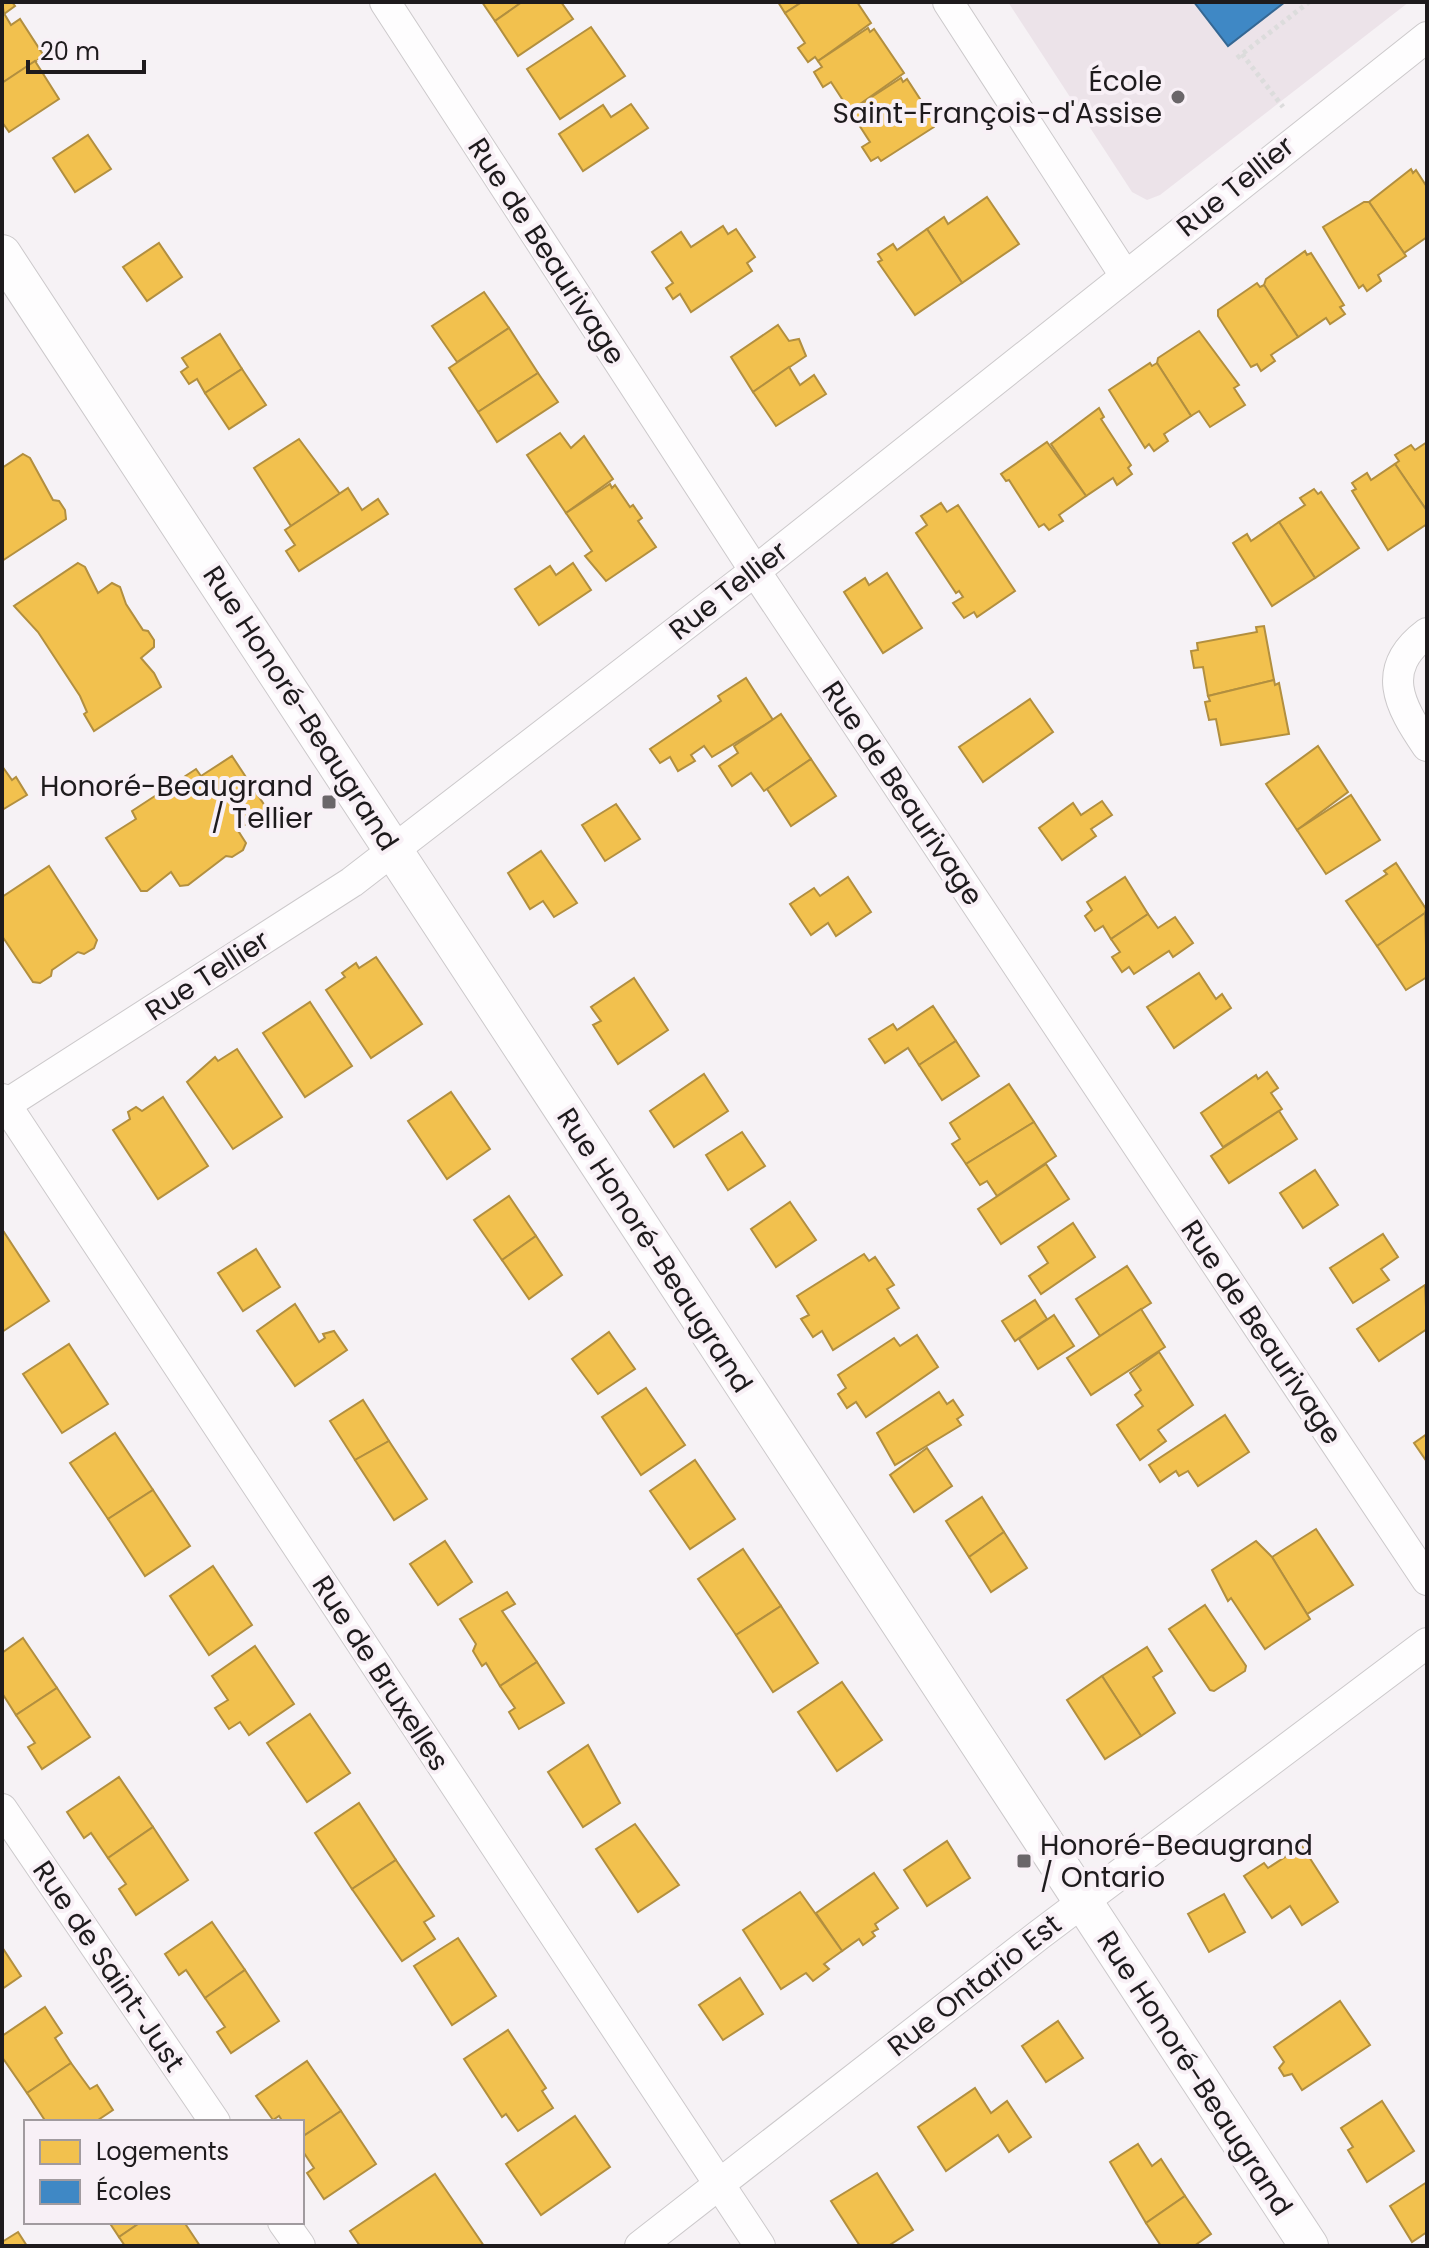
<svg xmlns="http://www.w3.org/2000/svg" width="1429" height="2248" font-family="Poppins,sans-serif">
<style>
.built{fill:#ece3e9}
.homes{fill:#f2c14e;stroke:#b28f3f;stroke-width:2}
.schools{fill:#3f88c5;stroke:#356793;stroke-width:2}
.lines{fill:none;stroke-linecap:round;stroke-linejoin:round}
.minor-casing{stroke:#ccc9cb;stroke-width:32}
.tertiary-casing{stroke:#ccc9cb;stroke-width:40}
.path{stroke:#dcdcdc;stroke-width:5;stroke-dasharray:4 4;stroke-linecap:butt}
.minor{stroke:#fefdfe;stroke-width:30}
.tertiary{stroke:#fefdfe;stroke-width:38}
.poi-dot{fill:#6a6669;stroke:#f8f0f6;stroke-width:3}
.labels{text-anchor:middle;stroke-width:8;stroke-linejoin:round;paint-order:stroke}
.poi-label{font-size:28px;fill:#1e1b1d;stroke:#f8f0f6;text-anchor:end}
.street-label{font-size:28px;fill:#1e1b1d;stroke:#f8f0f6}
</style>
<rect width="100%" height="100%" fill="#f6f2f5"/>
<polygon class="built" points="1008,2 1409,2 1160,195 1147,200 1132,192"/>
<g class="homes">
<polygon points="2,2 12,2 15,6 4,14"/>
<polygon points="482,2 522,2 495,21"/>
<polygon points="522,2 561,2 573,19 518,56 495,21"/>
<polygon points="778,2 802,2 785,13"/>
<polygon points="802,2 857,2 871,23 818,61 815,57 808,62 798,48 805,43 785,13"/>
<polygon points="2,10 11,25 20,19 44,56 2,83"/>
<polygon points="591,27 625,76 560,119 527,69"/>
<polygon points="868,28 870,32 874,29 904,73 850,111 831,82 823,87 814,72 822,67 818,61"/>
<polygon points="35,61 59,99 9,132 2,122 2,83"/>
<polygon points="901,78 903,82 907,79 935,122 934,127 881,161 878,157 871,161 862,147 870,142 850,111"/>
<polygon points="631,104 648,128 583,171 559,134 603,105 611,117"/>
<polygon points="88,135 111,169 75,192 53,158"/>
<polygon points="1411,169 1413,173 1416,170 1427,187 1427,237 1404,253 1369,202"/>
<polygon points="987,197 1019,244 962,283 927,229 944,217 948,224"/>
<polygon points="1364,202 1369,202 1406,256 1378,275 1381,281 1367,291 1363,285 1359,288 1323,227"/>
<polygon points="723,226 728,234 736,229 755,257 747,263 752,271 691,312 680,294 673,299 666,288 673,283 652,252 681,232 691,247"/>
<polygon points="927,229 962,283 915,315 878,262 882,260 878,254 893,244 897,250"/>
<polygon points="159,243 182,277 147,301 123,267"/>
<polygon points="1305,251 1307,255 1311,253 1344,305 1340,307 1345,314 1330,324 1326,318 1298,337 1264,285 1266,279"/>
<polygon points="1257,283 1260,287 1264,285 1298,337 1271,355 1275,361 1261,371 1257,364 1251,367 1218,316 1218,310"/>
<polygon points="484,292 509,328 457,362 432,326"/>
<polygon points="778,325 789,341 799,339 806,356 753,392 731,357"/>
<polygon points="509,328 538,373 478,412 449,368"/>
<polygon points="1199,331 1239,385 1234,388 1245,405 1210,427 1199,411 1191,416 1157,363 1158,358"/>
<polygon points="220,334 242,369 205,393 197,379 189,384 181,372 188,367 182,358"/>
<polygon points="1150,363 1152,366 1157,363 1191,416 1164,434 1168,441 1154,451 1149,444 1145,448 1109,390"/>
<polygon points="789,367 800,385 814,375 826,394 776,426 753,392"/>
<polygon points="242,369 266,405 229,429 205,393"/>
<polygon points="538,373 558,402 497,442 478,412"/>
<polygon points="1099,408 1104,417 1101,419 1131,465 1128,468 1132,474 1117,485 1113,478 1086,496 1051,444"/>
<polygon points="560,433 571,448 584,436 613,479 566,513 527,455"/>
<polygon points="299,439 340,494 291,526 254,468"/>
<polygon points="1047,442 1086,496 1059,515 1063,521 1049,530 1044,524 1039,527 1009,480 1006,481 1001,474"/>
<polygon points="1427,442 1427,511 1395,464 1399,461 1395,455 1411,445 1415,450"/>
<polygon points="23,454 30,458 53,500 59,501 65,510 66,519 2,561 2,468"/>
<polygon points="1395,464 1427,511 1427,524 1388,550 1352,491 1356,489 1352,483 1367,473 1371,480"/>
<polygon points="610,484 612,488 615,485 630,507 633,505 642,518 638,521 656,547 606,581 585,556 592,551 566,513"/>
<polygon points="348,488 362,510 378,499 388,514 299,571 286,551 295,545 285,530"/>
<polygon points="1314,489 1318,494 1321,492 1359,548 1315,578 1279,522 1305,505 1300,498"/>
<polygon points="941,503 947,512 958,505 1015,591 977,617 974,612 964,618 953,603 963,597 959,591 956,593 916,533 927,525 921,516"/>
<polygon points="1279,522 1315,578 1272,606 1233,543 1247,534 1251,541"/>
<polygon points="78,563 85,567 98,593 112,583 120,587 126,604 143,630 148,631 154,640 154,647 141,658 154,673 161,687 94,731 84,714 87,712 80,696 38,632 14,606"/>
<polygon points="573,563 591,590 539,625 515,589 550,566 556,575"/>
<polygon points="887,573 922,628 883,653 844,592 865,578 869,585"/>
<polygon points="1264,626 1274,680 1208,696 1203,667 1194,668 1191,651 1198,650 1197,643 1257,632 1256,627"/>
<polygon points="746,678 773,720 712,757 704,746 691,755 695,761 678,771 670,757 660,763 650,749 721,701 718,696"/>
<polygon points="1274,680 1275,685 1279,683 1289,734 1221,745 1216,719 1209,720 1205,702 1210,701 1208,696"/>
<polygon points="1030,699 1053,732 983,782 959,747"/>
<polygon points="781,714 811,759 764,791 751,773 732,786 719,766 738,753 734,746"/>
<polygon points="1318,746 1348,792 1297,830 1266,784"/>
<polygon points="232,756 267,809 263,815 237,829 246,843 243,850 232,857 226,856 188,885 180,886 171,872 147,891 141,891 106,838 136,819 132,811 196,769 201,776"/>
<polygon points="811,759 836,796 791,826 767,789"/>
<polygon points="2,766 12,780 16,777 27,795 2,810"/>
<polygon points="1351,795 1380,840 1326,874 1297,830"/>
<polygon points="1102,801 1112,815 1091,829 1096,836 1062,860 1039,828 1073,803 1081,815"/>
<polygon points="616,804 640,839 605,861 582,825"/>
<polygon points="541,851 577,903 554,917 543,901 530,909 508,873"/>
<polygon points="1396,863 1426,909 1425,913 1377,946 1346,901 1387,874 1384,871"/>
<polygon points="49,866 97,940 94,948 84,954 78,952 52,970 51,976 40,983 33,982 2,936 2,897"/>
<polygon points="848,877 871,912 836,936 828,923 811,935 790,904 814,888 820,896"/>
<polygon points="1125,877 1148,914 1111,939 1103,926 1095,931 1085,916 1092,910 1087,902"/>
<polygon points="1425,913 1427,977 1406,990 1377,946"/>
<polygon points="1148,914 1158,928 1175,917 1193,943 1173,957 1169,951 1134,974 1129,967 1122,972 1112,957 1120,952 1111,939"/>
<polygon points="376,957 422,1024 371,1058 326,990 345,977 342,973 356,963 359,968"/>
<polygon points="1199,973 1216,999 1222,994 1231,1008 1174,1048 1147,1007"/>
<polygon points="634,978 668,1030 618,1064 593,1025 601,1021 591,1007"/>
<polygon points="310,1002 352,1066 305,1097 263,1033"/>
<polygon points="933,1006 956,1041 919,1065 908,1048 885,1063 869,1039 893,1024 897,1030"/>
<polygon points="956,1041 979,1076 942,1100 919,1065"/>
<polygon points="237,1049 282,1117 233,1149 187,1082 215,1057 218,1061"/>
<polygon points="1267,1072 1278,1088 1271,1093 1282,1109 1223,1147 1201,1113 1256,1075 1258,1079"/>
<polygon points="704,1074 728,1111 674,1147 650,1111"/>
<polygon points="1009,1084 1034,1122 966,1164 952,1144 960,1139 950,1123"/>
<polygon points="451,1092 490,1149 447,1179 408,1121"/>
<polygon points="163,1097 208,1166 158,1199 113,1130 130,1119 128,1112 136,1107 142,1111"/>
<polygon points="1279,1111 1297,1139 1229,1183 1211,1156"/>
<polygon points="1034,1122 1056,1156 997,1196 987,1181 980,1185 966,1164"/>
<polygon points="742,1132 765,1166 728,1190 706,1155"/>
<polygon points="1046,1164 1069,1199 1001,1244 978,1209"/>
<polygon points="1315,1170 1338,1205 1303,1228 1280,1193"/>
<polygon points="509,1196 536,1236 502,1260 474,1220"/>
<polygon points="790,1202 816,1240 776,1267 751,1229"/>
<polygon points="1073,1223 1095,1257 1041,1294 1029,1276 1048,1263 1038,1247"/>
<polygon points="2,1229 49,1301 2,1332"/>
<polygon points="1383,1234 1398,1257 1381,1269 1389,1280 1353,1303 1330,1268"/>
<polygon points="536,1236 562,1275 529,1299 502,1260"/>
<polygon points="256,1249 280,1287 243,1311 218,1273"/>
<polygon points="864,1254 869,1261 875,1257 894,1285 887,1289 899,1308 833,1350 822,1331 813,1337 801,1319 809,1315 797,1296"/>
<polygon points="1127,1266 1151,1303 1100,1336 1076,1299"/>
<polygon points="1425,1285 1427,1329 1379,1361 1357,1329"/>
<polygon points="1035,1300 1047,1319 1015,1341 1002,1321"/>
<polygon points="295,1304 319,1342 325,1338 323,1334 334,1331 347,1350 295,1386 257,1331"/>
<polygon points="1141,1309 1165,1347 1091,1395 1067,1358"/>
<polygon points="1054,1315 1074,1346 1038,1369 1019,1339"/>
<polygon points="609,1332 635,1369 598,1394 572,1359"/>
<polygon points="917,1335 938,1367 866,1417 856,1402 847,1408 838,1394 846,1388 838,1375 894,1338 900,1346"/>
<polygon points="69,1344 108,1404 62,1433 23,1374"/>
<polygon points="1159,1352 1193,1405 1158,1430 1166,1441 1140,1460 1117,1425 1143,1406 1135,1395 1141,1390 1130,1373"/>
<polygon points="646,1388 685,1445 641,1475 602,1417"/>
<polygon points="939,1392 947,1404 953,1400 963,1415 957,1419 961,1425 895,1465 877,1433"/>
<polygon points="363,1400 389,1441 355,1460 330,1421"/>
<polygon points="1225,1415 1249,1452 1198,1486 1188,1471 1179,1476 1176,1471 1160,1482 1149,1465"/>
<polygon points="115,1433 153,1490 108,1519 70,1463"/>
<polygon points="1427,1434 1427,1462 1414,1443"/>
<polygon points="389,1441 427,1499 394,1520 355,1460"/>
<polygon points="927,1448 952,1486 914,1512 890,1475"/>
<polygon points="695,1460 735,1519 690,1549 650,1491"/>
<polygon points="153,1490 190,1546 145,1576 108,1519"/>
<polygon points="982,1497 1004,1532 969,1557 946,1521"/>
<polygon points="1316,1529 1353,1585 1307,1614 1272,1557"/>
<polygon points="1004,1532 1027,1568 991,1592 969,1557"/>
<polygon points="445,1541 472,1582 438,1605 410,1564"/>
<polygon points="1256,1541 1272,1557 1310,1619 1265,1649 1231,1598 1228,1601 1212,1570"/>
<polygon points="743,1549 781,1606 736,1635 698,1579"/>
<polygon points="213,1566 252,1625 209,1655 170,1596"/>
<polygon points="507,1592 515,1604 502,1611 537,1662 500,1686 486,1663 482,1666 473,1651 476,1644 460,1619"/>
<polygon points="1205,1605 1246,1666 1245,1671 1214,1691 1210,1690 1169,1629"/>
<polygon points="781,1606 818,1663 773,1692 736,1635"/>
<polygon points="23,1638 57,1688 16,1715 2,1693 2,1653"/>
<polygon points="255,1646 294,1704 249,1735 240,1722 229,1729 215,1708 228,1700 212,1676"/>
<polygon points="1147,1647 1162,1671 1153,1677 1175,1713 1141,1736 1102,1676"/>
<polygon points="537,1662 564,1703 519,1729 509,1712 515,1708 500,1686"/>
<polygon points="1102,1676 1141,1736 1105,1759 1067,1700"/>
<polygon points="842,1682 882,1740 837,1771 798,1712"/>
<polygon points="57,1688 90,1737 42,1769 28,1747 35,1743 16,1715"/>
<polygon points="310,1714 350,1773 307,1802 267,1743"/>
<polygon points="588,1745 620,1803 583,1827 548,1772"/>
<polygon points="119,1777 153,1827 108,1858 91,1833 84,1838 67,1812"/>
<polygon points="359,1803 396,1860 352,1889 315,1833"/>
<polygon points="635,1824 679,1885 638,1912 596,1849"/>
<polygon points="153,1827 188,1880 136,1915 119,1889 126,1884 108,1858"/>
<polygon points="947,1841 970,1878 927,1906 904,1870"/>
<polygon points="1302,1846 1338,1902 1302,1925 1290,1906 1272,1918 1244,1876 1264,1863 1268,1868"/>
<polygon points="396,1860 434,1916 424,1922 435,1939 402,1961 352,1889"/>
<polygon points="874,1873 898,1908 875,1924 878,1929 872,1932 875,1936 870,1940 863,1945 859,1939 842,1951 816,1913"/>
<polygon points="800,1892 842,1951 824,1964 829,1969 813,1981 806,1973 781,1989 743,1930"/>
<polygon points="1224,1894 1245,1932 1209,1952 1188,1914"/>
<polygon points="212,1922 245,1970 205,1998 186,1970 179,1975 165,1954"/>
<polygon points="458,1938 496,1996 452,2025 414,1966"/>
<polygon points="2,1947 21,1976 2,1989"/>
<polygon points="245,1970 279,2021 231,2053 217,2032 225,2027 205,1998"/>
<polygon points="740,1978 763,2014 723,2040 699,2005"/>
<polygon points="1340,2001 1370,2045 1302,2090 1292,2074 1284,2076 1279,2068 1284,2062 1274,2047"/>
<polygon points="45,2007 62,2033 55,2038 71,2063 27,2093 2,2057 2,2036"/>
<polygon points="1058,2021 1083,2058 1046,2082 1022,2046"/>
<polygon points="508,2030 546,2088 542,2091 553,2108 518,2131 506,2114 502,2117 464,2059"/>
<polygon points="307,2061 341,2111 302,2137 302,2122 283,2122 279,2116 273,2120 256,2096"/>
<polygon points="71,2063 90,2089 97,2085 113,2110 95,2122 46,2122 27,2093"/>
<polygon points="975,2088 991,2113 1007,2101 1031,2137 1009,2152 998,2135 946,2171 918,2127"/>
<polygon points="1382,2101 1414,2151 1367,2182 1348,2150 1353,2147 1341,2128"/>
<polygon points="341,2111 376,2164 324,2199 307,2173 314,2168 302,2150 302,2137"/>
<polygon points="575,2116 610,2167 541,2215 506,2164"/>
<polygon points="1138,2144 1152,2166 1161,2159 1185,2196 1146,2223 1110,2162"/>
<polygon points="877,2173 913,2230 888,2246 860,2246 831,2201"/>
<polygon points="435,2174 484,2246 360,2246 350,2231"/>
<polygon points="1427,2182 1427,2232 1412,2242 1390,2206"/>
<polygon points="1185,2196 1211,2234 1194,2246 1161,2246 1146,2223"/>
<polygon points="109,2222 141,2222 119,2237"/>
<polygon points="141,2222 184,2222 200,2246 125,2246 119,2237"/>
<polygon points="18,2232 27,2246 2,2246 2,2242"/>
</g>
<polygon class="schools" points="1194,2 1285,2 1228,46"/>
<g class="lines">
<g class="minor-casing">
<g id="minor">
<polyline points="385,2 755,571 1427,1580"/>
<polyline points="948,2 1124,274"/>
<path d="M1427,633C1379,669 1399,705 1427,746"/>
<polyline points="2,1099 760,2246"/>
<polyline points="2,1107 352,882 755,571 1427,37"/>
<polyline points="2,1809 215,2122"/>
<polyline points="283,2222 300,2246"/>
<polyline points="640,2246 1039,1935 1427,1643"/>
</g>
</g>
<g class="tertiary-casing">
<polyline id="tertiary" points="2,254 1309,2246"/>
</g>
<g class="path">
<polyline points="1242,54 1283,107"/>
<polyline points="1237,58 1309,2"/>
</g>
<use href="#minor" class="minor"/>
<use href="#tertiary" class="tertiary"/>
</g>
<g class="poi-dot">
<circle cx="1178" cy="97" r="8"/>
<rect x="321" y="794" width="16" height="16" rx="4"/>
<rect x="1016" y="1853" width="16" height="16" rx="4"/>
</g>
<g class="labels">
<g class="poi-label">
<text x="1162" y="91">École<tspan x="1162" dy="32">Saint-François-d'Assise</tspan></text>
<text x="313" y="796">Honoré-Beaugrand<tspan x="313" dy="32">/ Tellier</tspan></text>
<text x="1040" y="1855" text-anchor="start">Honoré-Beaugrand<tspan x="1040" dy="32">/ Ontario</tspan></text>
</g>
<g class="street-label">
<text transform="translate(1235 186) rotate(-39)" y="10">Rue Tellier</text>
<text transform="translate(547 251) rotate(57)" y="10">Rue de Beaurivage</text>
<text transform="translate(728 590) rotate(-38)" y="10">Rue Tellier</text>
<text transform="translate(301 708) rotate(57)" y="10">Rue Honoré-Beaugrand</text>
<text transform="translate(903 793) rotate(56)" y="10">Rue de Beaurivage</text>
<text transform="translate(207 975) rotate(-33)" y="10">Rue Tellier</text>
<text transform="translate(655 1250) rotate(57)" y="10">Rue Honoré-Beaugrand</text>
<text transform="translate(1262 1332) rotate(56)" y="10">Rue de Beaurivage</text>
<text transform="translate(381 1673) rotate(57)" y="10">Rue de Bruxelles</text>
<text transform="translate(109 1966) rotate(56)" y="10">Rue de Saint-Just</text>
<text transform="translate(974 1985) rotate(-38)" y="10">Rue Ontario Est</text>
<text transform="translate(1195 2073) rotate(57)" y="10">Rue Honoré-Beaugrand</text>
</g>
</g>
<rect width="1429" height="2248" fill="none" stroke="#1e1b1d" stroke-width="8"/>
<rect x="24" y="2120" width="280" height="104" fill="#f8f0f6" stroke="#a19b9f" stroke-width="2"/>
<rect x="40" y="2140" width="40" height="24" fill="#f2c14e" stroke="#a19b9f" stroke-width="2"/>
<text x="96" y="2160" font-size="24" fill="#1e1b1d">Logements</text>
<rect x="40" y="2180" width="40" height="24" fill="#3f88c5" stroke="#a19b9f" stroke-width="2"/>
<text x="96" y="2200" font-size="24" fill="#1e1b1d">Écoles</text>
<path d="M28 60v12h116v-12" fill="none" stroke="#1e1b1d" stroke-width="4"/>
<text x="40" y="60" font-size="24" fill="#1e1b1d" stroke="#f8f0f6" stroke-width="6" paint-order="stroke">20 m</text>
</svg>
